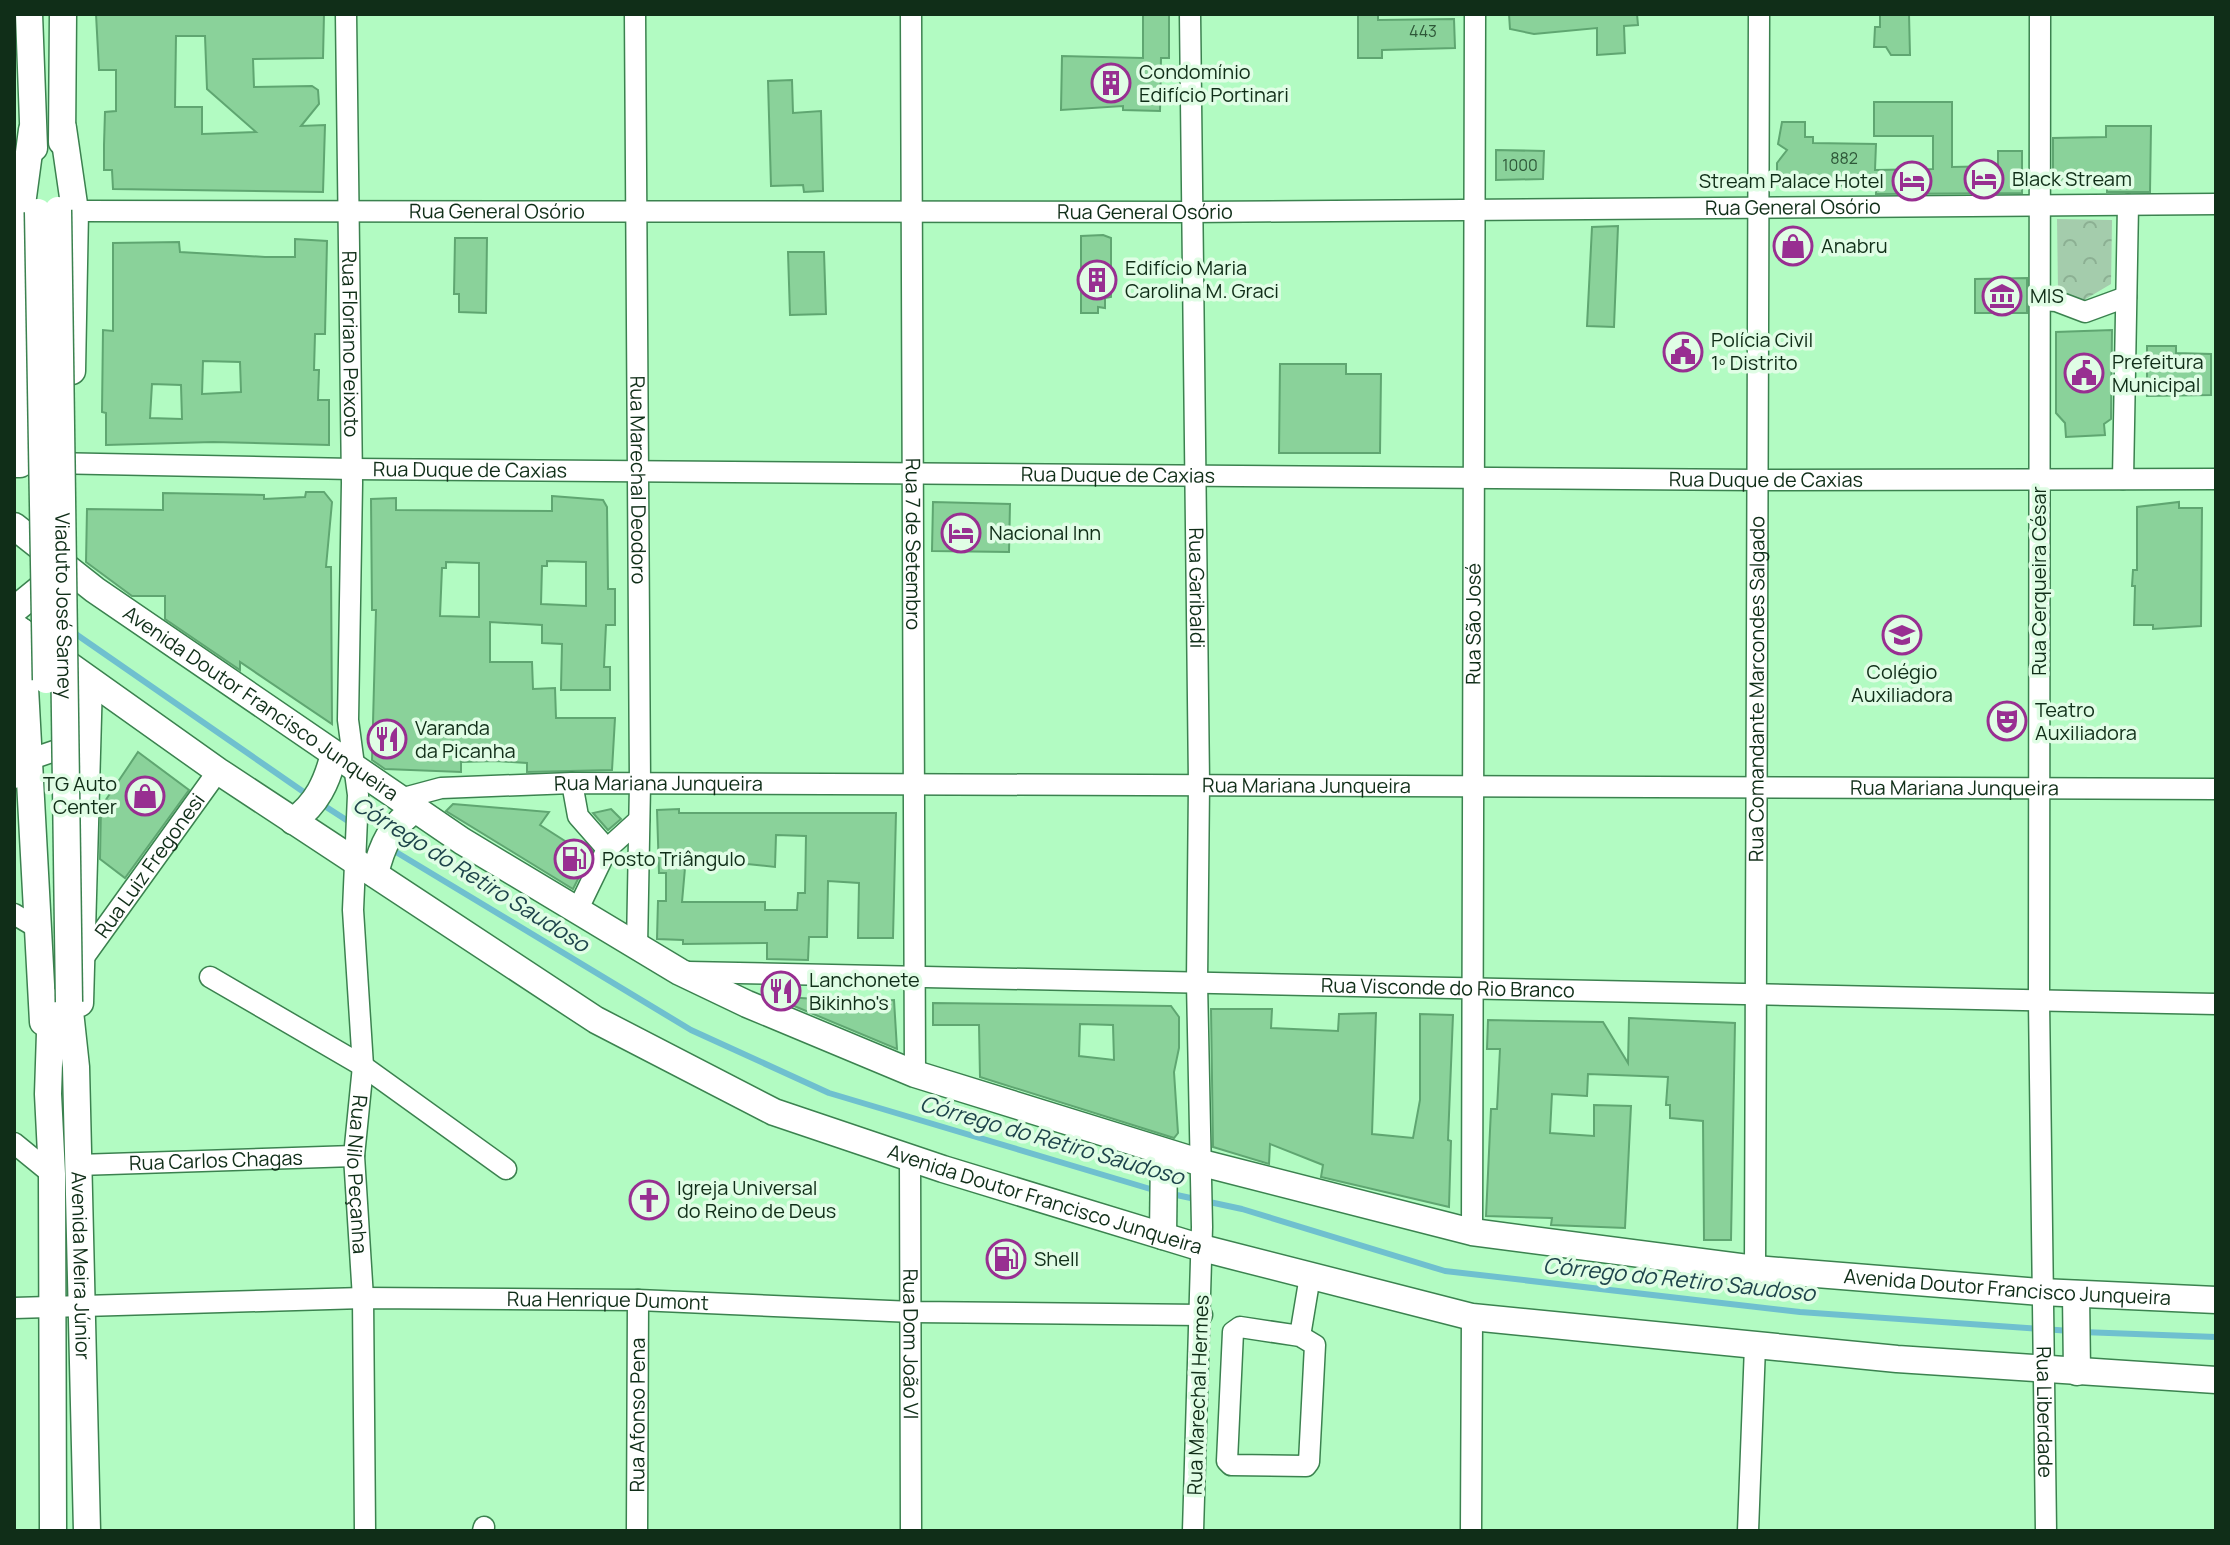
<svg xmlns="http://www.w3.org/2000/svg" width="2230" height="1545" font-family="Manrope,sans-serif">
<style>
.park{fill:url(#park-crowns)}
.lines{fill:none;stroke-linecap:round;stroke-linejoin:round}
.stream{stroke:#6fc0cf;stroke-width:6}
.building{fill:#8ad29a;stroke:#5fa671;stroke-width:2;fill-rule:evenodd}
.minor-casing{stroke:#3b824f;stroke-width:23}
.major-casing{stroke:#3b824f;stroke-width:29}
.minor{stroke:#fff;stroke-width:20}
.major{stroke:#fff;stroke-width:26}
.major-bridge-casing{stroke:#3b824f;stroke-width:29;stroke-linecap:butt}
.major-bridge{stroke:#fff;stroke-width:26}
.labels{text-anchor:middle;stroke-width:7;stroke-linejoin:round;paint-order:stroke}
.number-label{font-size:16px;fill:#2e5738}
.poi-label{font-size:20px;fill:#102e18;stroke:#e0fde5;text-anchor:start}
.street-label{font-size:20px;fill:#102e18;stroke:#e0fde5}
.water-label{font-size:22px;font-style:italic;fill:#1e444b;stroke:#e0fde5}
</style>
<defs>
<pattern id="park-crowns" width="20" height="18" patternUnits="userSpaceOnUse" patternTransform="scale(2)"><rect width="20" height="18" fill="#a4ccac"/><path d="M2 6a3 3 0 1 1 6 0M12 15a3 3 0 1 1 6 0" fill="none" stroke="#8cb093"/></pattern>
</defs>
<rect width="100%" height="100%" fill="#b2fbc2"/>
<polygon class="park" points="2057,219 2112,220 2111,284 2084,300 2058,290"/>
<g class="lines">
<g class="stream">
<polyline points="70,630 308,795"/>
<polyline points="320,803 351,823"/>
<polyline points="391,849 691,1030 829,1093 1157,1191"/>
<polyline points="1172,1194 1242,1209 1445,1271 1800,1312 2071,1331"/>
<polyline points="2082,1332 2216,1337"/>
</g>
</g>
<g class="building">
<path d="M96,14H324L323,58L253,59L254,87L312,86L318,90L319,104L301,126L325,125L323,192L113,189L112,170H104V145L105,112L116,111V70H99ZM176,36H205L207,89L256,132L202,134V107H175Z"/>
<polygon points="1143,14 1169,14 1169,58 1161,58 1160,111 1123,110 1123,106 1061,110 1062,56 1143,58"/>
<polygon points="1358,14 1378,14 1378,20 1454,19 1455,48 1382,50 1382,58 1358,58"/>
<polygon points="1509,14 1637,14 1638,25 1624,26 1625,53 1597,55 1597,28 1534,34 1510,29"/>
<polygon points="1880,14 1909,14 1910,55 1891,55 1886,47 1874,47 1875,27 1880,27"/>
<polygon points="792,80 793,113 821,111 823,191 804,192 803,185 771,186 768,81"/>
<polygon points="1874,102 1952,102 1952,167 1998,166 1998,151 2022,151 2022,193 1876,194 1876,186 1777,185 1777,163 1787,150 1778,144 1782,122 1805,122 1805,137 1813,137 1813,143 1876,144 1875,170 1933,169 1933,136 1874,136"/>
<polygon points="2106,126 2151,126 2150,192 2107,192 2107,185 2053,186 2053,138 2106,137"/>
<polygon points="1496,150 1544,151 1543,179 1496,180"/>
<polygon points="1618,226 1614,327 1587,326 1592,227"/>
<polygon points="1103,235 1111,238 1111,297 1105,298 1105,308 1098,307 1098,313 1081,313 1081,236"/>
<polygon points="455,238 487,238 486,313 459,312 459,294 454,294"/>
<path d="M295,239L327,241L325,334H315L314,370H319L318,400H329V445L213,442L106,445V413L102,412L103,330L113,331V243L179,242L180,252L265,257H295ZM203,361L240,362L241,392L202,394ZM152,384L181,385L182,419L150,418Z"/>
<polygon points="788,252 824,252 826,314 790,315"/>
<polygon points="2027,278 2027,313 1975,313 1975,279"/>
<polygon points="2112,330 2111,419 2104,424 2105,435 2066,437 2065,423 2056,413 2056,332"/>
<polygon points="2147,346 2176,346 2176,353 2211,354 2211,395 2147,396"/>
<polygon points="1280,364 1346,364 1346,374 1381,374 1380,453 1279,453"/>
<polygon points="306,492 324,492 332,502 326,567 331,567 332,724 240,662 240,670 165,619 165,596 132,596 86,562 87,509 163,510 163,493 264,495 264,499 305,497"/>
<path d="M552,496L603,500L607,507L608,589H615V625H606L604,667H610V690H561L562,644L542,643V625L490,622V662H532L533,689L555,688L556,718H615L612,770L527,772V763L496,761L461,762V772L385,769L372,760L376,610H372L371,499L396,498V510L552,511ZM547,561L586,562V606L541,604L542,566H547ZM446,562L479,563V617L440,616L442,568H446Z"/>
<polygon points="933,502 1010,504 1009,552 932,551"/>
<polygon points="2179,502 2179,508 2202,508 2201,626 2153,629 2153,625 2134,625 2135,586 2132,586 2133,570 2137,570 2137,507"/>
<polygon points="138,752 189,790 125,878 100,859 101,807"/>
<polygon points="453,804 549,812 540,825 587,855 588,847 592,851 573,889 446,811"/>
<polygon points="611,809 621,819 608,830 593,813"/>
<path d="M679,809V813H896L893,938H858L859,883L828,881L827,937H809L808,960L767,959V943L683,944V940L657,939L658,901H666V873H659L657,810ZM776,835L806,836L805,893H798L797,910H765V902H682L685,868L747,864L775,867Z"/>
<polygon points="787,997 859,1002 894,1000 897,1049 787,1003"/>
<path d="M933,1003L1171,1006L1179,1017V1048L1174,1072L1178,1133L1174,1138L980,1077L979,1025H933ZM1080,1024L1113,1025L1114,1060L1079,1056Z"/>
<polygon points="1211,1009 1272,1009 1271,1028 1338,1031 1339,1014 1376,1013 1372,1134 1413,1138 1420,1100 1420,1014 1453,1015 1448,1140 1451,1141 1449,1207 1321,1177 1323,1165 1270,1144 1269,1164 1213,1147"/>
<polygon points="1629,1018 1735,1023 1731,1240 1704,1240 1703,1121 1670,1118 1670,1105 1666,1105 1668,1077 1588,1074 1587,1096 1552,1094 1550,1133 1594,1136 1594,1105 1631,1106 1625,1228 1551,1225 1552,1218 1486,1216 1491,1109 1497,1109 1500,1049 1487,1049 1488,1020 1603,1022 1628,1063"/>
</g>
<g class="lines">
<g class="minor-casing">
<g id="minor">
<path id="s1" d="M346,14L352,483L348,720L358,795L353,910L363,1066L354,1156L363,1298L365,1531"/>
<path id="s2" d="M635,14L640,784L637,947"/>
<path id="s3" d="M911,14L915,1074"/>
<path id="s4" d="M1190,14L1199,784L1197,982L1202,1227L1193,1531"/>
<path id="s5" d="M2040,14L2039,1001L2046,1531"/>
<path id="s6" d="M75,211L1192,212L2216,204"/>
<polyline points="2041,300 2056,301 2085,312 2126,297"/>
<path id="s7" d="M48,463L352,469L1759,480L2216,479"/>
<polyline points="2123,479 2128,205"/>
<polyline points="14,778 28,760 78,743"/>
<polyline points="572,783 578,816 607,849"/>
<path id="s8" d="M400,799L441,788L572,783L2216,789"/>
<polyline points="577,911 607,849 639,820"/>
<polyline points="14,914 36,927"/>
<path id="s9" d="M82,960L218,771"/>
<path id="s10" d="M688,972L2216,1004"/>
<polyline points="210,977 363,1066 506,1169"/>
<polyline points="14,1143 52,1174"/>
<path id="s11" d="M910,1158L911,1531"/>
<path id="s12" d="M78,1165L354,1156"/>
<path id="s13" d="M1472,1232L1475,14"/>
<path id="s14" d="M1755,1269L1759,14"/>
<path id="s15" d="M14,1308L363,1298L638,1300L913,1312L1202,1315"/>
<polygon points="1240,1327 1300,1336 1315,1345 1309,1462 1306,1466 1231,1465 1227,1461 1233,1332"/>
<polyline points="1300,1336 1310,1276"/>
<polyline points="483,1531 484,1527"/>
<path id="s16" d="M637,1531L638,1300"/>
<polyline points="1471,1531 1472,1317"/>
<polyline points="1748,1531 1755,1346"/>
</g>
</g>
<g class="major-casing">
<g id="major">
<polyline points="29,14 34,148"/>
<polyline points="63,128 75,211 72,371"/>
<polyline points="62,142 63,14"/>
<polyline points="14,464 20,464 21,212 32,130"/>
<path id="s17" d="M14,526L95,590L462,841L680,972L747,1004L915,1074L1202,1163L1472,1232L1755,1269L2041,1292L2216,1300"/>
<polyline points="14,610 57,575"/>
<path id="s18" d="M14,626L218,771L596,1020L774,1112L943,1169L1202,1248L1472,1317L1897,1359L2216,1380"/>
<polyline points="22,632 43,1022"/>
<path d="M293,821C317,804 327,782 334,754"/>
<path d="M375,874C382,845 391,825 416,809"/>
<polyline points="51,1002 48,1094 52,1174 53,1531"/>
<path id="s19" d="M69,1002L76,1067L87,1531"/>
<polyline points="80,1003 89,681"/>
<polyline points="1163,1236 1164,1152"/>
<polyline points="2076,1294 2077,1372"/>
</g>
</g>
<use href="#minor" class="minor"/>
<use href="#major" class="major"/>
<g class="major-bridge-casing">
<g id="major-bridge">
<path id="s20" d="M58,210L69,1002"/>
<polyline points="38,212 46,680"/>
</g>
</g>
<use href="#major-bridge" class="major-bridge"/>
</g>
<defs>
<g id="building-ring" transform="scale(2)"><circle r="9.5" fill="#e0fde5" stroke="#982f91" stroke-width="1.5"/><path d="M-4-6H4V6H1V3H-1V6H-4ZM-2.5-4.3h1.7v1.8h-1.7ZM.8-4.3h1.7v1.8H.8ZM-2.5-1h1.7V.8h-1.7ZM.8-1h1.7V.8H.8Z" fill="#982f91"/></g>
<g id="hotel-ring" transform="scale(2)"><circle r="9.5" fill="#e0fde5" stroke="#982f91" stroke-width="1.5"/><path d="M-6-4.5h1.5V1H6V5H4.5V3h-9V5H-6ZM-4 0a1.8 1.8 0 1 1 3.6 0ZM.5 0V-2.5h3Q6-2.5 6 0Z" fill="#982f91"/></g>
<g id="shop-ring" transform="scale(2)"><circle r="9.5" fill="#e0fde5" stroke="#982f91" stroke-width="1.5"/><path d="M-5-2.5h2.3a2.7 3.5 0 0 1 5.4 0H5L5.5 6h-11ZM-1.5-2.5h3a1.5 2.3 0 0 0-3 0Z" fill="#982f91"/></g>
<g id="museum-ring" transform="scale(2)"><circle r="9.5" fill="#e0fde5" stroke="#982f91" stroke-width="1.5"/><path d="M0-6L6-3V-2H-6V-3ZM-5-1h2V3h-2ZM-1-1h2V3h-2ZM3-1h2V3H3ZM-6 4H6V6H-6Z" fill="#982f91"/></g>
<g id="civic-ring" transform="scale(2)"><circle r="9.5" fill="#e0fde5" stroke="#982f91" stroke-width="1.5"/><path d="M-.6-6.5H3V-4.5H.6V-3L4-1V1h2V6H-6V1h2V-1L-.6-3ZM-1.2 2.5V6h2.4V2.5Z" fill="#982f91"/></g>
<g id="school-ring" transform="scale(2)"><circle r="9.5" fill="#e0fde5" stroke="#982f91" stroke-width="1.5"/><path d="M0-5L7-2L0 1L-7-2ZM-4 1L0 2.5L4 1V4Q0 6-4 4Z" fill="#982f91"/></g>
<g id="theatre-ring" transform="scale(2)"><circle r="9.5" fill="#e0fde5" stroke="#982f91" stroke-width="1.5"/><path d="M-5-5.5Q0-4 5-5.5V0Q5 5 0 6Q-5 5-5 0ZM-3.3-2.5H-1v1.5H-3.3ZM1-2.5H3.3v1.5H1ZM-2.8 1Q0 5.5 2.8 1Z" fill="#982f91"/></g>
<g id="restaurant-ring" transform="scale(2)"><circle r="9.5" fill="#e0fde5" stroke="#982f91" stroke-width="1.5"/><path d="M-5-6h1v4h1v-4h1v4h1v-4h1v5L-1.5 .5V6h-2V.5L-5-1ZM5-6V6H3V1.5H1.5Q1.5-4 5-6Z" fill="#982f91"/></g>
<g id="fuel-ring" transform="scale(2)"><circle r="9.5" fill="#e0fde5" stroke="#982f91" stroke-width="1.5"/><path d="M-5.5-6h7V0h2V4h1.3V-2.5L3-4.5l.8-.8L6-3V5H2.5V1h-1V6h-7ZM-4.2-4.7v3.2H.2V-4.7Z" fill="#982f91"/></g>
<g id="church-ring" transform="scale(2)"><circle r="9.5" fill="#e0fde5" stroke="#982f91" stroke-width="1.5"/><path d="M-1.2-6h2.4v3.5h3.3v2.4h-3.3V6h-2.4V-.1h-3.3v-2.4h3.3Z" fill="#982f91"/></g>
</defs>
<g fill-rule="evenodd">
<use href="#building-ring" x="1111" y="83"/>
<use href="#hotel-ring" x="1984" y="179"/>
<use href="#hotel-ring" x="1912" y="181"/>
<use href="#shop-ring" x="1793" y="246"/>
<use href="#building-ring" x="1097" y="280"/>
<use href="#museum-ring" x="2002" y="296"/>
<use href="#civic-ring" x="1683" y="352"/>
<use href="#civic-ring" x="2084" y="373"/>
<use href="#hotel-ring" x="961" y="533"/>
<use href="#school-ring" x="1902" y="635"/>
<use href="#theatre-ring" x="2007" y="721"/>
<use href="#restaurant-ring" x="387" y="739"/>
<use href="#shop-ring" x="145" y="796"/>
<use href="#fuel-ring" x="574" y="859"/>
<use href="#restaurant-ring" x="781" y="991"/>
<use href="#church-ring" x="649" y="1200"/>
<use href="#fuel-ring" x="1006" y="1259"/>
</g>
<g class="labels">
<g class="number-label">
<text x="1423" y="37">443</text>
<text x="1844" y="164">882</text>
<text x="1520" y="171">1000</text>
</g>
<g class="poi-label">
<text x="1139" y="79">Condomínio<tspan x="1139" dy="23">Edifício Portinari</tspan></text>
<text x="2012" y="186">Black Stream</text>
<text x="1884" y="188" text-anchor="end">Stream Palace Hotel</text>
<text x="1821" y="253">Anabru</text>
<text x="1125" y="275">Edifício Maria<tspan x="1125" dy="23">Carolina M. Graci</tspan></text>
<text x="2030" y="303">MIS</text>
<text x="1711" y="347">Polícia Civil<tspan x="1711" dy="23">1º Distrito</tspan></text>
<text x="2112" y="369">Prefeitura<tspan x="2112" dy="23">Municipal</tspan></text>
<text x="989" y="540">Nacional Inn</text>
<text x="1902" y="679" text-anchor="middle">Colégio<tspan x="1902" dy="23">Auxiliadora</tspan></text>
<text x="2035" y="717">Teatro<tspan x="2035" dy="23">Auxiliadora</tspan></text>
<text x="415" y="735">Varanda<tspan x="415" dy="23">da Picanha</tspan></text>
<text x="117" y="791" text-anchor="end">TG Auto<tspan x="117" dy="23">Center</tspan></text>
<text x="602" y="866">Posto Triângulo</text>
<text x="809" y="987">Lanchonete<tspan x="809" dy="23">Bikinho's</tspan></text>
<text x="677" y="1195">Igreja Universal<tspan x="677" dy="23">do Reino de Deus</tspan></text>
<text x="1034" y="1266">Shell</text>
</g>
<g class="street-label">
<text dy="7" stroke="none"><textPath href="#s6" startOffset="1718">Rua General Osório</textPath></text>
<text dy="7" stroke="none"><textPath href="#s6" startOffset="422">Rua General Osório</textPath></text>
<text dy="7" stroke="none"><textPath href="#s6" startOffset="1070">Rua General Osório</textPath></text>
<text dy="7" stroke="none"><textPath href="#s1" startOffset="330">Rua Floriano Peixoto</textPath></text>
<text dy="7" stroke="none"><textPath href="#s7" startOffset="422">Rua Duque de Caxias</textPath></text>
<text dy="7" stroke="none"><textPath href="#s7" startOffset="1070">Rua Duque de Caxias</textPath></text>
<text dy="7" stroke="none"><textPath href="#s7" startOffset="1718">Rua Duque de Caxias</textPath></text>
<text dy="7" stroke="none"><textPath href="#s2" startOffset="466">Rua Marechal Deodoro</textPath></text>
<text dy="7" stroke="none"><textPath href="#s3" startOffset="530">Rua 7 de Setembro</textPath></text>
<text transform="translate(2039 581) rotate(-90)" y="7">Rua Cerqueira César</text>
<text dy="7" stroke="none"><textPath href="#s4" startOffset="574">Rua Garibaldi</textPath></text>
<text dy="7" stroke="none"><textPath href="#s20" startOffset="396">Viaduto José Sarney</textPath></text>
<text dy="7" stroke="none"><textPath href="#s13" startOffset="608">Rua São José</textPath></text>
<text dy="7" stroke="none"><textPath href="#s14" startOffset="580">Rua Comandante Marcondes Salgado</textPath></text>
<text dy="7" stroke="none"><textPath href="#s17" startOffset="304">Avenida Doutor Francisco Junqueira</textPath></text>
<text dy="7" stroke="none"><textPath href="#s8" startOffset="260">Rua Mariana Junqueira</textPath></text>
<text dy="7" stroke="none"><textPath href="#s8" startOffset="908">Rua Mariana Junqueira</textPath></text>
<text dy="7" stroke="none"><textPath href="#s8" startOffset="1556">Rua Mariana Junqueira</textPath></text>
<text dy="7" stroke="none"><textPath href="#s9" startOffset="116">Rua Luiz Fregonesi</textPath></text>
<text dy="7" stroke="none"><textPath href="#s10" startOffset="760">Rua Visconde do Rio Branco</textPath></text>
<text dy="7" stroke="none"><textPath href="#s12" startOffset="138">Rua Carlos Chagas</textPath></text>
<text dy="7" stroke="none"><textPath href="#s1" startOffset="1162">Rua Nilo Peçanha</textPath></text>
<text dy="7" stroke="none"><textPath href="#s18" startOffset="1188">Avenida Doutor Francisco Junqueira</textPath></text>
<text dy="7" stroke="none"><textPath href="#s19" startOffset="264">Avenida Meira Júnior</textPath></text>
<text dy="7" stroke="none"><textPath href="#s17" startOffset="2176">Avenida Doutor Francisco Junqueira</textPath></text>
<text dy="7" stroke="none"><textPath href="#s15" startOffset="594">Rua Henrique Dumont</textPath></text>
<text dy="7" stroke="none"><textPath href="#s11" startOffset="186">Rua Dom João VI</textPath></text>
<text transform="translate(1198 1395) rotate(-88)" y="7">Rua Marechal Hermes</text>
<text dy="7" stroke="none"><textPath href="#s5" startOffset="1398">Rua Liberdade</textPath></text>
<text dy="7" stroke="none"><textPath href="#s16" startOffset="116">Rua Afonso Pena</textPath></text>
</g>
<g class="water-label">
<text transform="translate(471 874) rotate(32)" y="8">Córrego do Retiro Saudoso</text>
<text transform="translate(1052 1140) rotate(16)" y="8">Córrego do Retiro Saudoso</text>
<text transform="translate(1679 1279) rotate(6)" y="8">Córrego do Retiro Saudoso</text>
</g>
</g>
<rect width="2230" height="1545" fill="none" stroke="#102e18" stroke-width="32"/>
</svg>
